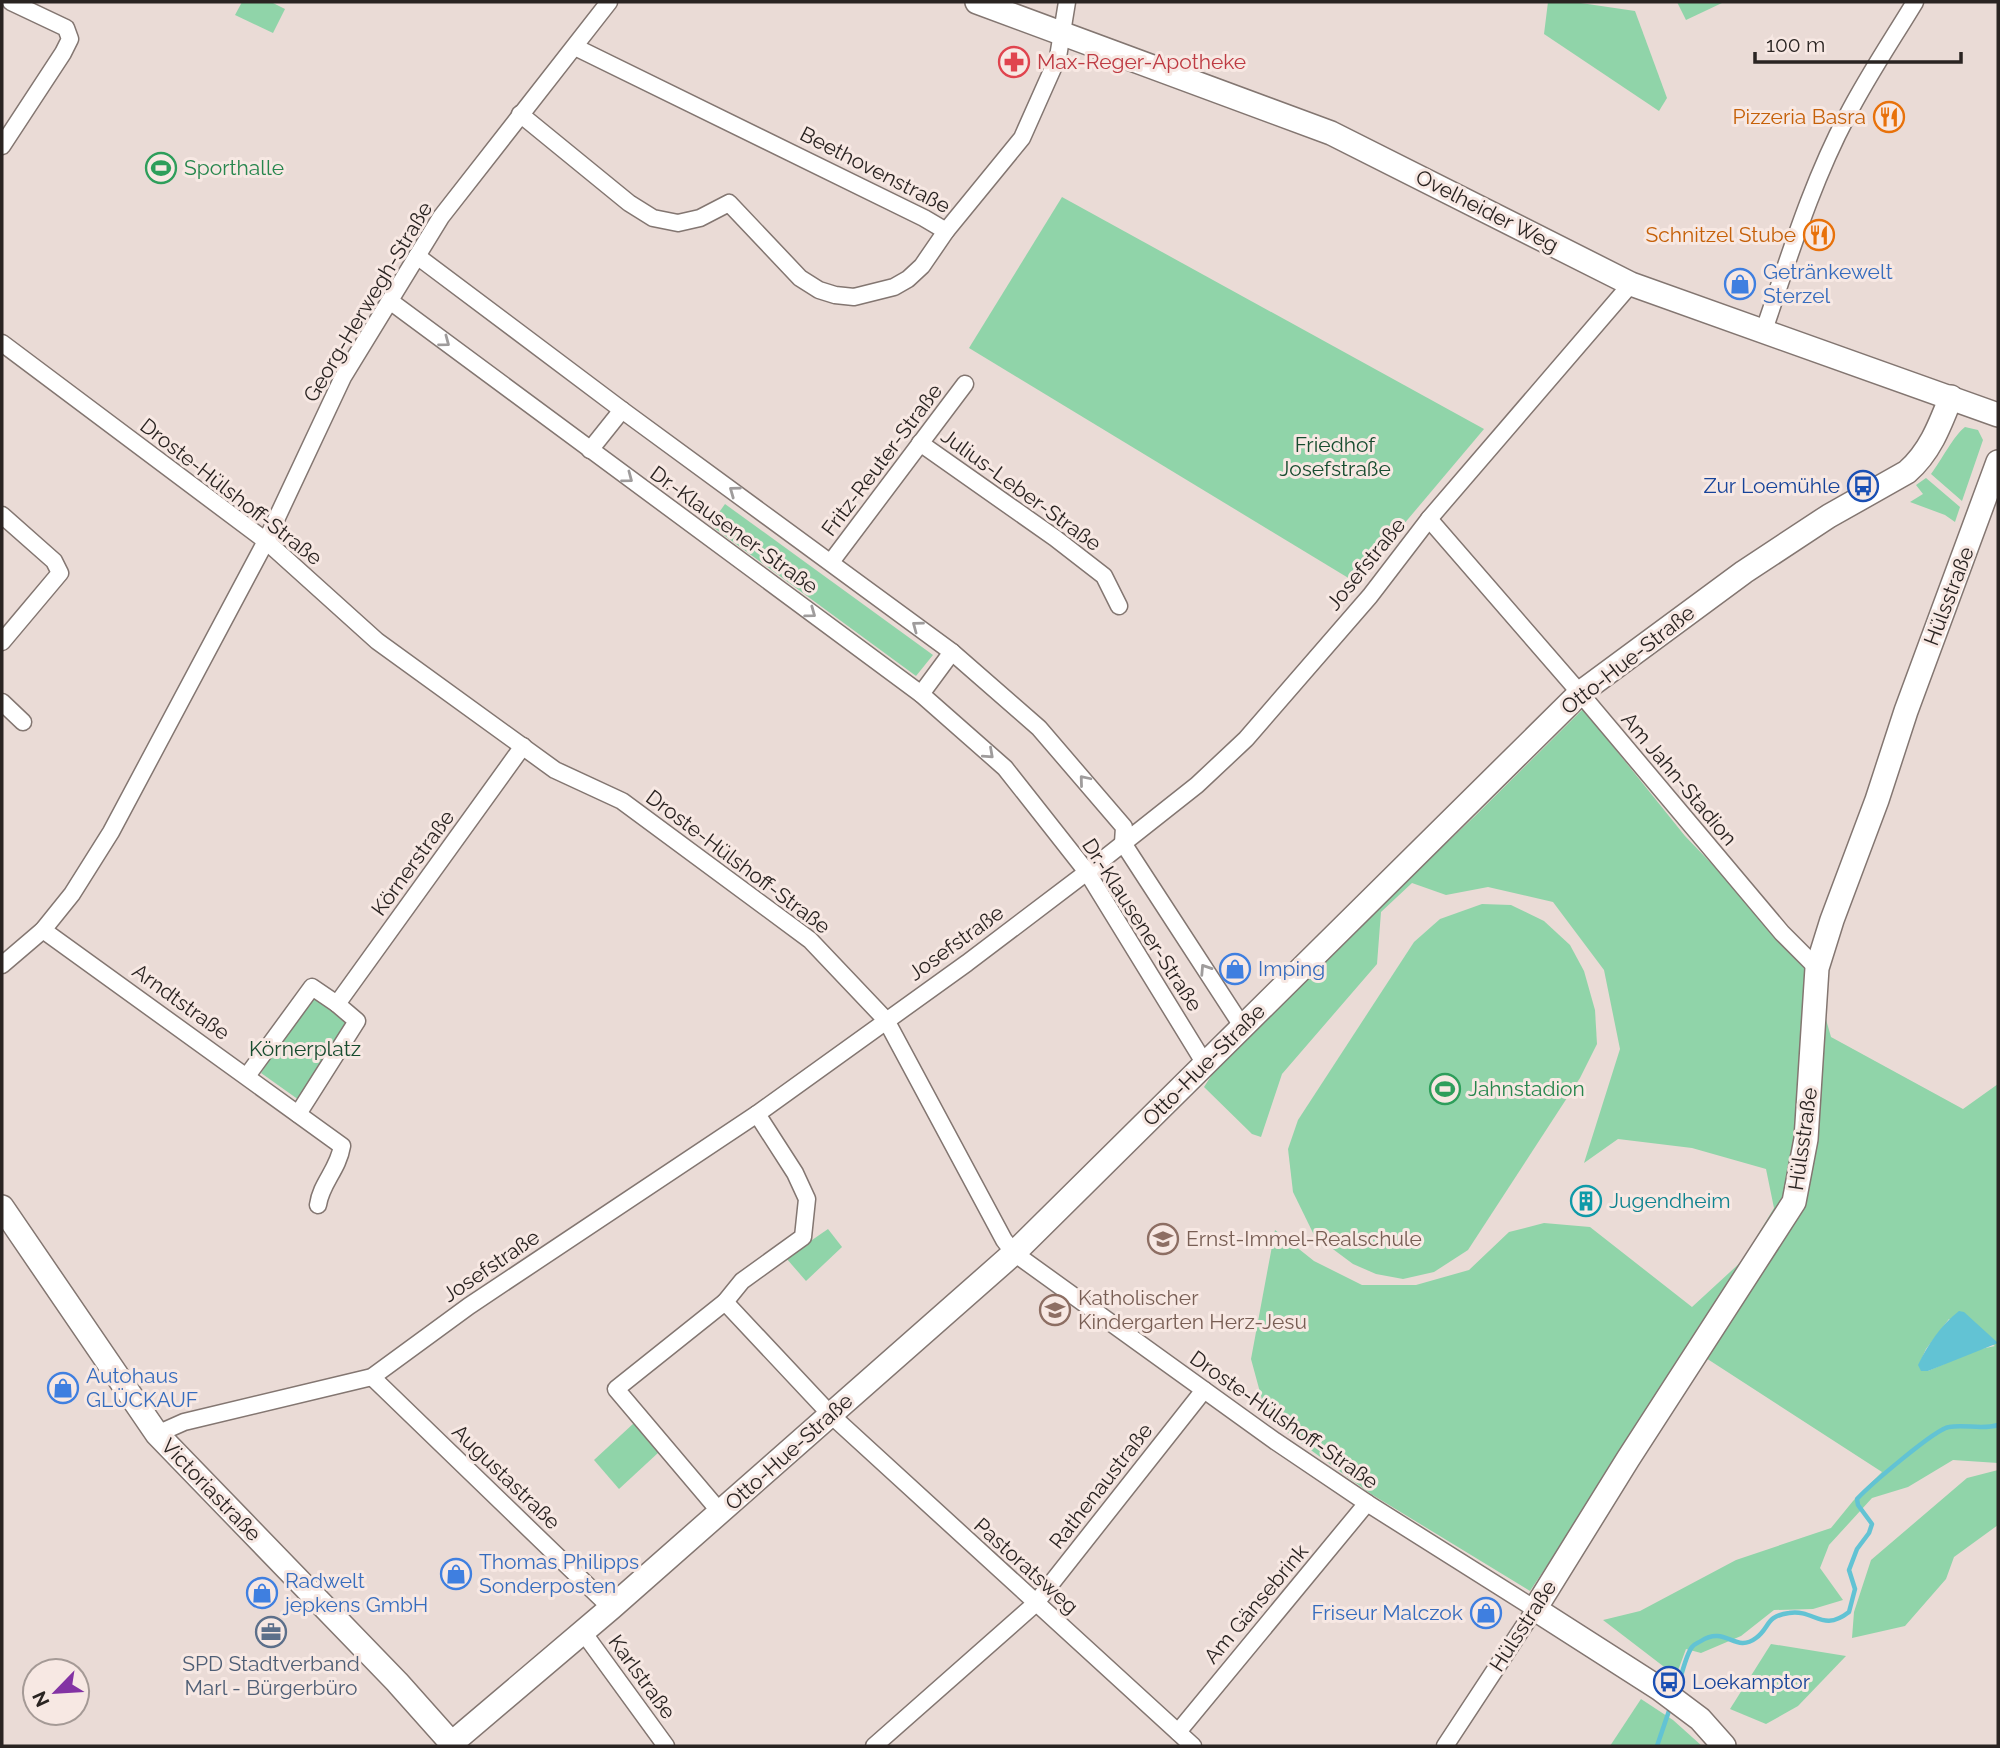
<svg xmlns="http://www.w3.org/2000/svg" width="2000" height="1748" font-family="Raleway,sans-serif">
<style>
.green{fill:#90d4a9;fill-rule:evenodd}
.water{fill:#62c3d4}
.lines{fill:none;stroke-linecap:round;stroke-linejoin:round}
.stream{stroke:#62c3d4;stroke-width:4.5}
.street-casing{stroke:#837671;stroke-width:19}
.secondary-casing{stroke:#837671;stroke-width:26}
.street{stroke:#fff;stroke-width:16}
.secondary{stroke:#fff;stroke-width:23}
.oneway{stroke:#9f9c9c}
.labels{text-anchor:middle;stroke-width:6;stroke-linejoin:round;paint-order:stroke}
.health-label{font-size:21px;fill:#be3a42;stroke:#f7e8e3;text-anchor:start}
.food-label{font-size:21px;fill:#c56008;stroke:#f7e8e3;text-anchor:end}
.leisure-label{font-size:21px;fill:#27864d;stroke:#f7e8e3;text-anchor:start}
.street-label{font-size:21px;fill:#2a2422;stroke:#f7e8e3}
.shop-label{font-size:21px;fill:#366cbe;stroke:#f7e8e3;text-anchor:start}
.park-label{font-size:21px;fill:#174c2f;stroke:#f7e8e3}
.transit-label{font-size:21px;fill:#164399;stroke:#f7e8e3;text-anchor:end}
.culture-label{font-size:21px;fill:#0d838f;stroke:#f7e8e3;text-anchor:start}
.education-label{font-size:21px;fill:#785e54;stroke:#f7e8e3;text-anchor:start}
.service-label{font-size:21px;fill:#4e5e75;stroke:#f7e8e3}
</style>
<rect width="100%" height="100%" fill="#eadbd6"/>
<g class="green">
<polygon points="242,2 271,2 285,9 273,33 235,15"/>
<polygon points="1548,2 1574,2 1635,11 1667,98 1659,111 1544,34"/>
<polygon points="1677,2 1722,2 1722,3 1686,20"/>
<polygon points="1062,197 1484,429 1355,582 969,348"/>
<path d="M1965,427L1978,430L1983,440L1962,501L1931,474C1941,461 1954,435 1965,427Z"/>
<polygon points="1926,478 1960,507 1955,522 1945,515 1910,502 1923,494 1916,485"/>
<polygon points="725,504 933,655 916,676 710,525"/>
<path d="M1583,709L1685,836L1811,967L1831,1037L1963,1109L1998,1084V1463L1953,1460L1908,1487L1872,1498L1829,1545L1820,1568L1843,1600L1813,1609L1774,1610L1741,1636L1701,1653L1686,1649L1676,1676L1603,1620L1640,1611L1736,1560L1831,1528L1853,1501L1882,1472L1692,1349L1530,1591L1371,1494L1267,1418L1251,1359L1275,1230L1314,1261L1362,1285H1416L1469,1270L1509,1232L1544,1223L1590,1227L1692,1307L1742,1261L1774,1208L1766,1169L1692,1148L1618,1139L1584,1163L1620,1049L1604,970L1553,902L1488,887L1446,895L1412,883L1381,912L1377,964L1282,1074L1261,1137L1252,1134L1204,1087L1229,1048L1474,817ZM1949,1319L1995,1346L1976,1350L1928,1371L1919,1365L1926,1349Z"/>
<polygon points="1482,904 1511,905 1544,921 1570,945 1584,971 1595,1010 1597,1044 1580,1078 1468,1250 1434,1272 1403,1279 1376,1274 1353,1264 1314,1235 1293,1192 1288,1149 1298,1120 1414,942 1440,919"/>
<polygon points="312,996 350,1025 299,1100 261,1073"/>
<polygon points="828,1229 842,1247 806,1281 786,1258"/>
<polygon points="634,1423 659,1452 619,1489 594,1460"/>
<polygon points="1998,1470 1998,1525 1954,1557 1946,1579 1905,1626 1852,1638 1854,1612 1871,1560 1967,1478"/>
<polygon points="1771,1644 1846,1656 1798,1706 1766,1724 1730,1709"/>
<polygon points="1641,1699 1673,1720 1702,1746 1610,1746"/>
</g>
<path class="water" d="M1959,1311L1964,1312L1998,1343L1928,1371H1921L1918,1365C1928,1344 1941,1325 1959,1311Z"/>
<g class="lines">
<g class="stream">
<path d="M1676,1693C1680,1682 1685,1656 1692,1647C1694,1644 1698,1643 1701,1641C1726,1625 1735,1654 1756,1638C1770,1628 1765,1616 1789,1613C1815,1609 1822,1633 1849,1612L1855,1589L1849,1570L1857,1549L1869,1533L1872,1524L1858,1505L1857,1499C1869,1486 1935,1429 1949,1427C1965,1424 1982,1430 1998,1425"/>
<polyline points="1657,1746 1671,1705"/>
</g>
<g class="street-casing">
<g id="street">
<polyline points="575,47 924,218 946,231"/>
<polyline points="520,114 629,203 653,218 678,223 700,218 729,203 800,278 819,290 835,295 854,297 894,287 908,279 922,266 946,231 1022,138 1058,57 1067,2"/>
<polyline points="2,146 63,53 70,39 66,28 11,2"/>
<polyline points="417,256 622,410 952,652 1039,728 1124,827 1123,843 1242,1026"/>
<polyline points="390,301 921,694 1005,768 1087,872 1205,1064"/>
<path d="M1764,330C1789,258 1811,184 1847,116C1867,77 1892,40 1915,2"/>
<polyline points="2,343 266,541 377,641 555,770 622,801 810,940 886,1020 1004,1240 1014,1253 1275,1441 1367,1503 1535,1609 1445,1746"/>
<polyline points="920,443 1055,538 1104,576 1119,606"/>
<polyline points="590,450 622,410"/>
<polyline points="2,515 54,561 60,573 2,642"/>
<polyline points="1429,519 1580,693 1782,933 1817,968"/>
<polyline points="831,562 965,384"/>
<polyline points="921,694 952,652"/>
<polyline points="2,702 23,722"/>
<path d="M43,930L342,1146C338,1170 321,1183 318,1205"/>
<polyline points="2,965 43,930 72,894 111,832 266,541 343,377 441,217 609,2"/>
<polyline points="247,1076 312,987 337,1004 523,746"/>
<polyline points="298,1114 357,1021 337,1004"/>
<polyline points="725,1302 742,1281 803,1237 807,1199 795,1173 757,1114"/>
<polyline points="372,1377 611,1608"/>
<polyline points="157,1434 184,1422 372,1377 469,1306 757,1114 967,963 1087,872 1197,785 1246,739 1370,596 1429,519 1631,284"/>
<polyline points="721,1513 616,1389 725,1302 831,1415 1193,1746"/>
<polyline points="583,1632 666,1746"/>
<polyline points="1178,1732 1367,1503"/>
<polyline points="874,1746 1035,1604 1204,1390"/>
</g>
</g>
<g class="secondary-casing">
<g id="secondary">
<polyline points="977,2 1331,133 1631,284 1998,415"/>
<polyline points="2,1207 157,1434 397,1682 454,1746"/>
<path d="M452,1743L611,1608L1014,1253L1580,693L1744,572L1829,516L1907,472C1930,452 1940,425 1951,397"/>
<polyline points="1724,1746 1700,1719 1660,1689 1535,1609 1628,1459 1794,1202 1806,1139 1817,968 1832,920 1877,800 1906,711 1998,462"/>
</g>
</g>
<use href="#street" class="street"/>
<use href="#secondary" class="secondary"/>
</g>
<defs><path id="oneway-chevron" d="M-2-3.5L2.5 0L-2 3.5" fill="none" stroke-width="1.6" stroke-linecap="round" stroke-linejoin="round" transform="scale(1.75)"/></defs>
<g class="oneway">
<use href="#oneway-chevron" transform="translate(445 342) rotate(37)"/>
<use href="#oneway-chevron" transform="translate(628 478) rotate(37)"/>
<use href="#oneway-chevron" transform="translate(734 491) rotate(-144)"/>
<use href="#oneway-chevron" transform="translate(811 613) rotate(36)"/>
<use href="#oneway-chevron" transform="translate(917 626) rotate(-143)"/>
<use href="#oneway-chevron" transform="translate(989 754) rotate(42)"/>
<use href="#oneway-chevron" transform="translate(1084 780) rotate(-130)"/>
<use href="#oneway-chevron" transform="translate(1205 969) rotate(-123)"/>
</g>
<defs>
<g id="pharmacy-ring" transform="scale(1.575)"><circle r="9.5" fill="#f7e8e3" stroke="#e0444e" stroke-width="1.5"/><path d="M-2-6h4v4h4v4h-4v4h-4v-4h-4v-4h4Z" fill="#e0444e"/></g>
<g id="restaurant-ring" transform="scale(1.575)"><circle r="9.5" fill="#f7e8e3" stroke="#e8710a" stroke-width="1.5"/><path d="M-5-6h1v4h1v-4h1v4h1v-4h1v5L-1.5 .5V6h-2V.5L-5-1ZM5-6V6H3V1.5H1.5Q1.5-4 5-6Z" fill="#e8710a"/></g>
<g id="stadium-ring" transform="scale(1.575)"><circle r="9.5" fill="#f7e8e3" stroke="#2e9e5b" stroke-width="1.5"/><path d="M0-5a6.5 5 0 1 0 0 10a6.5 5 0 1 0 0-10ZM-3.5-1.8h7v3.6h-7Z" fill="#2e9e5b"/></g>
<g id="shop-ring" transform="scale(1.575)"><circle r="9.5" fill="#f7e8e3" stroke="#3f7fe0" stroke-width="1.5"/><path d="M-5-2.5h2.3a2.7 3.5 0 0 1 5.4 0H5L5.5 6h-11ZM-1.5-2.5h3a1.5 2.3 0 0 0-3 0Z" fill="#3f7fe0"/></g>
<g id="bus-ring" transform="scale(1.575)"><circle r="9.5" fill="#f7e8e3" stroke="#1a4fb4" stroke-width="1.5"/><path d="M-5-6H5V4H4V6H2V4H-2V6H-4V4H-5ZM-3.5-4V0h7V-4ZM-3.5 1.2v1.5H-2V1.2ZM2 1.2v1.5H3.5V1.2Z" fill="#1a4fb4"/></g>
<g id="building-ring" transform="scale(1.575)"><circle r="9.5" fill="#f7e8e3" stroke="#0f9aa8" stroke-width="1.5"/><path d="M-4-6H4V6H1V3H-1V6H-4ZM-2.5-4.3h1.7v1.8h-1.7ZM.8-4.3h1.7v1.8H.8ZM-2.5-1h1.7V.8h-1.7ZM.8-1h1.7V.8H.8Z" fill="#0f9aa8"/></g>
<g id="school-ring" transform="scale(1.575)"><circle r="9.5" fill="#f7e8e3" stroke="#8d6e63" stroke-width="1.5"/><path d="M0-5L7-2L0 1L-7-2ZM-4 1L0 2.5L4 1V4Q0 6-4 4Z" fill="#8d6e63"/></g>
<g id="office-ring" transform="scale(1.575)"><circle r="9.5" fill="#f7e8e3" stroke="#5c6f8a" stroke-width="1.5"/><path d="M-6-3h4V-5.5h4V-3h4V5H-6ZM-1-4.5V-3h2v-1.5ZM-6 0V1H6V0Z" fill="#5c6f8a"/></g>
</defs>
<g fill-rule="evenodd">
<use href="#pharmacy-ring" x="1014" y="62"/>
<use href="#restaurant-ring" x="1889" y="117"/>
<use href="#stadium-ring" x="161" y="168"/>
<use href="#restaurant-ring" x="1819" y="235"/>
<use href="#shop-ring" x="1740" y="284"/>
<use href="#bus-ring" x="1863" y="486"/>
<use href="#shop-ring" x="1235" y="969"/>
<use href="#stadium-ring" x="1445" y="1089"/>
<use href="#building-ring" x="1586" y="1201"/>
<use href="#school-ring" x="1163" y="1239"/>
<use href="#school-ring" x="1055" y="1310"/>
<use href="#shop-ring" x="63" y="1388"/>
<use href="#shop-ring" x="456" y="1574"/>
<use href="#shop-ring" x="262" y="1593"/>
<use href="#shop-ring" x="1486" y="1613"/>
<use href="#office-ring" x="271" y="1632"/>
<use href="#bus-ring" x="1669" y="1682"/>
</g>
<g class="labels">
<g class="health-label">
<text x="1037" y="69">Max-Reger-Apotheke</text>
</g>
<g class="food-label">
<text x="1866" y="124">Pizzeria Basra</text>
<text x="1796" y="242">Schnitzel Stube</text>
</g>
<g class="leisure-label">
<text x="184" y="175">Sporthalle</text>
<text x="1468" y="1096">Jahnstadion</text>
</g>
<g class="street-label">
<text transform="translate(875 170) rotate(27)" y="7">Beethovenstraße</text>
<text transform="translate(1487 211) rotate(27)" y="7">Ovelheider Weg</text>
<text transform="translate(368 302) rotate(-59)" y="7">Georg-Herwegh-Straße</text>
<text transform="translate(882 460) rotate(-53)" y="7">Fritz-Reuter-Straße</text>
<text transform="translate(1021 490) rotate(36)" y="7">Julius-Leber-Straße</text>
<text transform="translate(231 492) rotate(38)" y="7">Droste-Hülshoff-Straße</text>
<text transform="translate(734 530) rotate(36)" y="7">Dr.-Klausener-Straße</text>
<text transform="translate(1366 564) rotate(-51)" y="7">Josefstraße</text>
<text transform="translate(1949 596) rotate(-69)" y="7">Hülsstraße</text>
<text transform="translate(1628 660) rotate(-38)" y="7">Otto-Hue-Straße</text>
<text transform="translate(1679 779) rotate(50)" y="7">Am Jahn-Stadion</text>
<text transform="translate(738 862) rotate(37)" y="7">Droste-Hülshoff-Straße</text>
<text transform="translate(413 863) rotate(-54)" y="7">Körnerstraße</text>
<text transform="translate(1142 925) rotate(57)" y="7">Dr.-Klausener-Straße</text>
<text transform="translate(956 943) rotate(-36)" y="7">Josefstraße</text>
<text transform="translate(181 1002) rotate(36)" y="7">Arndtstraße</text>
<text transform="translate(1204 1065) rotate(-45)" y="7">Otto-Hue-Straße</text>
<text transform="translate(1803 1139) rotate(-82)" y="7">Hülsstraße</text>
<text transform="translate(491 1266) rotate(-34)" y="7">Josefstraße</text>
<text transform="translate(1284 1420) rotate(35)" y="7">Droste-Hülshoff-Straße</text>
<text transform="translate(789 1452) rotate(-42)" y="7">Otto-Hue-Straße</text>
<text transform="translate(506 1477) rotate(44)" y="7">Augustastraße</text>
<text transform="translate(1101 1486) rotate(-52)" y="7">Rathenaustraße</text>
<text transform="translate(211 1490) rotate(46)" y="7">Victoriastraße</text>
<text transform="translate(1026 1566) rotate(42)" y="7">Pastoratsweg</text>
<text transform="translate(1256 1604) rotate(-50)" y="7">Am Gänsebrink</text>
<text transform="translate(1523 1626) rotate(-57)" y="7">Hülsstraße</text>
<text transform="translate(642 1677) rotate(54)" y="7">Karlstraße</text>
</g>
<g class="shop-label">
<text x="1763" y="279">Getränkewelt<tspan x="1763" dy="24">Sterzel</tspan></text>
<text x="1258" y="976">Imping</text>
<text x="86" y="1383">Autohaus<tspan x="86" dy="24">GLÜCKAUF</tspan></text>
<text x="479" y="1569">Thomas Philipps<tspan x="479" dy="24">Sonderposten</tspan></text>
<text x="285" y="1588">Radwelt<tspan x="285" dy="24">jepkens GmbH</tspan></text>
<text x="1463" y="1620" text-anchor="end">Friseur Malczok</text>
</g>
<g class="park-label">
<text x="1335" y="452">Friedhof<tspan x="1335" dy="24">Josefstraße</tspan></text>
<text x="305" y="1056">Körnerplatz</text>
</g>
<g class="transit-label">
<text x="1840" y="493">Zur Loemühle</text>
<text x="1692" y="1689" text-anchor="start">Loekamptor</text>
</g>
<g class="culture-label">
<text x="1609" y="1208">Jugendheim</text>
</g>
<g class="education-label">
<text x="1186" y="1246">Ernst-Immel-Realschule</text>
<text x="1078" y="1305">Katholischer<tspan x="1078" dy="24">Kindergarten Herz-Jesu</tspan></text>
</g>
<g class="service-label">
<text x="271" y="1671">SPD Stadtverband<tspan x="271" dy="24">Marl - Bürgerbüro</tspan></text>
</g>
</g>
<rect width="2000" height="1748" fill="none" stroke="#2a2422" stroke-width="7"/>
<g transform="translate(56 1692) rotate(245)"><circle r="33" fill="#f7e8e3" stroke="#a59a96" stroke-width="2"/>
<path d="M0-5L12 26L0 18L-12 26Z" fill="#8333a4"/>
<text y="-10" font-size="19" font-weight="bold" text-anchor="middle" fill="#2a2422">N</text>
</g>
<path d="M1755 52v10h206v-10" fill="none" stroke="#2a2422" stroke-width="3.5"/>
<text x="1766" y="52" font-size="21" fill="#2a2422" stroke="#f7e8e3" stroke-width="5" paint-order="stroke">100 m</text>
</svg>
